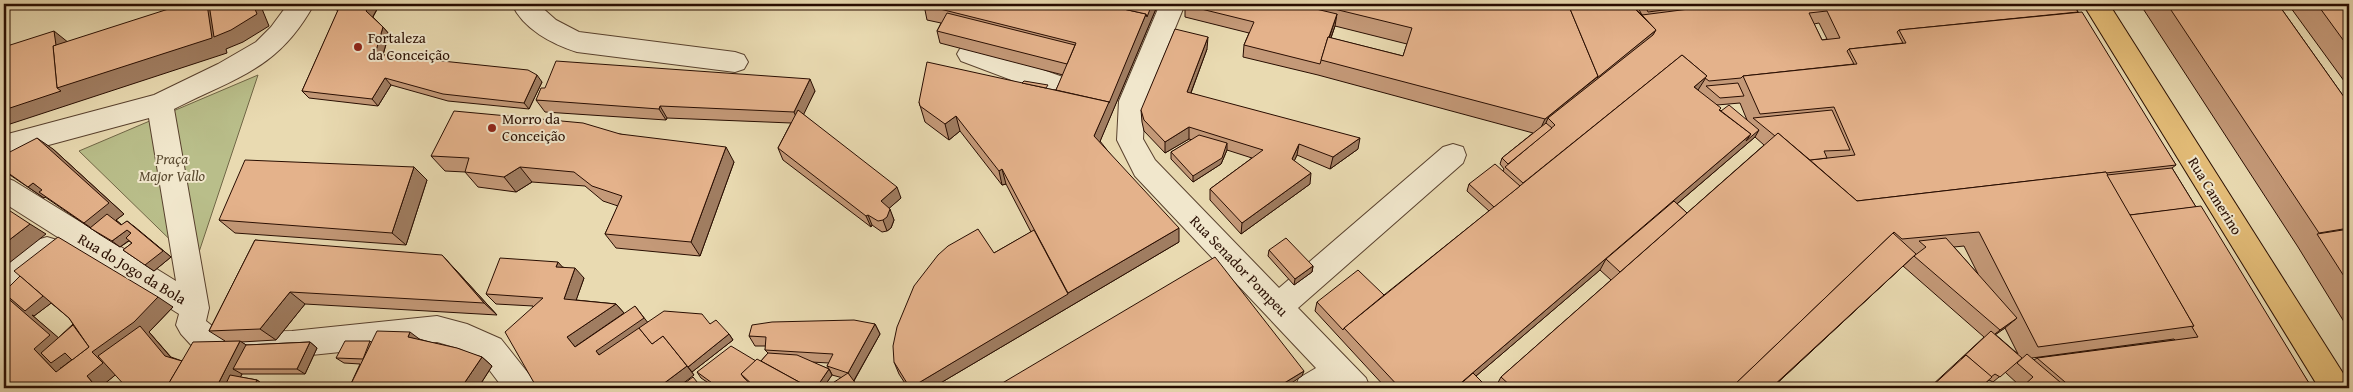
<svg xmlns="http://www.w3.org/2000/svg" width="2353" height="392" font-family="'Gentium Book Plus',serif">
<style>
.green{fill:#b9be8a;stroke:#706646}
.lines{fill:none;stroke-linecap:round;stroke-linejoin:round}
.minor-casing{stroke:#58402d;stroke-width:2}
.major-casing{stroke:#280d01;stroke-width:2}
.minor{fill:#f1e7cc;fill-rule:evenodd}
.major{fill:#e4bd78;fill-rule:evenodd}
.wall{fill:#c49978;stroke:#280d01;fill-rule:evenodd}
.shaded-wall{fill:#a07d61;stroke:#280d01}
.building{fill:#e4b28b;stroke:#280d01;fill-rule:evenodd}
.poi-dot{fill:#8f2418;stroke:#f1e7cc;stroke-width:2}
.labels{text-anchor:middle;stroke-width:4;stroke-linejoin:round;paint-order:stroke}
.poi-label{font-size:15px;fill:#280d01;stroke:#f1e7cc;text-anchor:start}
.park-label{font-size:15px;font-style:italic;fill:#5b4b31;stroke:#f1e7cc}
.street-label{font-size:15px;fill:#280d01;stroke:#f1e7cc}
</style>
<rect width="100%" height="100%" fill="#e9dab1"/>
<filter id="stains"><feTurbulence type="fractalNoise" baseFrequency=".004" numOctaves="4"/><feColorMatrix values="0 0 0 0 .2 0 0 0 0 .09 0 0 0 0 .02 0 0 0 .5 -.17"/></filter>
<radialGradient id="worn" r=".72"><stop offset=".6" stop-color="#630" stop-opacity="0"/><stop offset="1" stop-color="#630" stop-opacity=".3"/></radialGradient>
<polygon class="green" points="258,75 195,264 79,151"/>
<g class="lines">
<g class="minor-casing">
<g id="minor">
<path d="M288,4H314C279,69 235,78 174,109L209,308L206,321L220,332L292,331L437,316L467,324L501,339L532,378L536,388H503L481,359L461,349L437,342L292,357L217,358L192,346L181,334L176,325L179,314L4,203V177L14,181L176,281L149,118L4,157V135L154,95L218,64L256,42L271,27Z"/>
<path d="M512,4H538L556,20L579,32L735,52L744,55L748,62L744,69L735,72L577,52C552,44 523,29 512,4Z"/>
<polygon points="1160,4 1185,4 1145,101 1143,139 1155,160 1279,288 1443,147 1453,144 1463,147 1466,155 1463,163 1298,308 1366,378 1370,388 1295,388 1299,378 1316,368 1135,176 1117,140 1119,101"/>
<polygon points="970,44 1074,81 1078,89 1074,97 1065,100 961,61 957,54 961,47"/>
<path d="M47,237L57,240L61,249C54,265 20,291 4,297V267L37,240Z"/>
</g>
</g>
<g class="major-casing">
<polygon id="major" points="2083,4 2109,4 2346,378 2349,388 2319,388"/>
</g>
<use href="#minor" class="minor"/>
<use href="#major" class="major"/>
</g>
<g class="wall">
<polygon points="329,4 380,4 373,17 383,27 389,34 383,55 542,82 529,109 448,101 391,85 378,106 309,98 302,91 338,11"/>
<polygon points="1158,4 1100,141 1179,242 932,388 908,388 899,374 894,362 994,253 1031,232 1006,184 1002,185 960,131 949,140 925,122 919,102 1048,89 1056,90 1063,75 940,43 937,31 941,23 927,20 924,5"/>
<path d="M1185,4H2073L2176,165L2172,168L2196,207L2312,388H2018L2020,386L2005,372L1993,382L1989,380L1980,388H1929L1984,337L1903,266L1772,388H1495L1501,377L1611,280L1600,270L1476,376L1488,388H1386L1315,311L1317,302L1384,295L1489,211L1467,191L1469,184L1503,171L1504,169L1500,164L1502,158L1533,133L1318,75L1243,57L1244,45L1249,33L1185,17ZM1819,23L1827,39L1822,40L1814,24ZM1335,26L1407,44L1403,56L1331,38ZM1740,103L1747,120L1721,111L1720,110L1717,105ZM1755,137L1764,145L1687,213L1677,204ZM1964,246L1978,274L1954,247ZM2005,328L2018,354L1995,334ZM2174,339L2175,340L2037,358L2034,360L2032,358Z"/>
<polygon points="2140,4 2278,4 2349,104 2349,338 2344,331 2346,325 2298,247"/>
<polygon points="2288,4 2349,4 2349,85 2347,85"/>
<polygon points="1207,49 1191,93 1358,149 1330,169 1297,155 1294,161 1310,184 1241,234 1210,200 1210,189 1252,158 1227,150 1221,164 1193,182 1171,159 1171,152 1192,140 1189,139 1165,153 1144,131 1142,122 1141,110"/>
<polygon points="815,91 803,114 901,198 889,208 894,220 891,228 887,231 882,232 872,225 871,227 783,160 778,148 791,123 667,118 666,120 545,112 536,100"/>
<polygon points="620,134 734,162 700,256 616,248 605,234 618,206 603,201 585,186 532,182 516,192 478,187 465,172 445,171 431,156"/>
<polygon points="53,149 124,214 116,220 122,225 127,221 171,257 154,271 123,250 132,243 129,241 120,247 99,234 45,197 44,198 4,171"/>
<polygon points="414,167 427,180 406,245 235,233 219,220"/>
<path d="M255,240L454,268L497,315L305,304L276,340L241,342L246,345L310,342L317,348L305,374H242L240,377L257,380L265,386L115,375L103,385L4,388V292L173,307L149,332L171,357L182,361L225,341L209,331ZM51,303L69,318L73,324L58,338L32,315L34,316Z"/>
<polygon points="1269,250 1313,266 1312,272 1294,285 1268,256"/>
<polygon points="563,267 584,278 576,300 616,304 624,313 576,346 648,322 710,324 729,334 733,340 692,372 672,348 694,375 537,388 533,306 496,304 486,294"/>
<path d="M875,324L880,334L854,381L832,375L829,369L832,375L823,388H716L701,378L697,372L756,361H761L768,353L765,350L766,346H755L749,336ZM811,362L829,363L827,366L829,369Z"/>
<polygon points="419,339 482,357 492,366 478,388 349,388 360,364 344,363 336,358 370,341 371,342"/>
</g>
<g class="shaded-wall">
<polygon points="207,4 260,4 269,26 243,42 226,49 227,53 4,126 4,110 57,88 54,31 69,43"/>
<polygon points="370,4 380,4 372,18 366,11"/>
<polygon points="1152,4 1158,4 1096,151 1094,136 1146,14"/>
<polygon points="1337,14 1335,26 1323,60 1322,60"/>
<polygon points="383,27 389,34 381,61 375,54"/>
<polygon points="1656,30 1649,45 1548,118 1543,130 1538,134 1545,119"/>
<polygon points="1208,37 1207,49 1187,103 1187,92"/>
<polygon points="537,75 542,82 529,109 524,103"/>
<polygon points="1707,76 1698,90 1694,87"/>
<polygon points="385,78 391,85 378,106 372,99"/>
<polygon points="810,79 815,91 799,124 794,112"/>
<polygon points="660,106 667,118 666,120 659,109"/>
<polygon points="956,116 960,131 949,140 945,124"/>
<polygon points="1189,127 1189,139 1165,153 1165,142"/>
<polygon points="1759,130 1755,137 1609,262 1606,259 1600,270 1462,388 1455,388 1751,134"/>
<polygon points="37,138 53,149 124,214 116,220 130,232 121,225 100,234 84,223"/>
<polygon points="1360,138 1358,149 1330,169 1333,157"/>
<polygon points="1227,143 1227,150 1221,164 1193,182 1193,176"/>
<polygon points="1299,144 1297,155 1290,170 1292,159"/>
<polygon points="726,147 734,162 700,256 691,242"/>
<polygon points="414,167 427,180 406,245 392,233"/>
<polygon points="520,167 532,182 516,192 504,177"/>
<polygon points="1002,169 1006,184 1002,185 999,171"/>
<polygon points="1311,173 1310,184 1241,234 1242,223"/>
<polygon points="33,183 49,194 44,198 28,187"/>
<polygon points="897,187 901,198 885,212 881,201"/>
<polygon points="890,209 894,220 891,228 887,231 883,220"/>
<polygon points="868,215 872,225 871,227 866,216"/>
<polygon points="127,221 135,227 171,257 154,271 145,265"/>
<polygon points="30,224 46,234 4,267 4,244"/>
<polygon points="1179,228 1179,242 932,388 910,388 1068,293"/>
<polygon points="127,230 135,236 120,247 112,241"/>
<polygon points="1916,254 1772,388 1771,388"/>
<polygon points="442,255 454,268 497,315 484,303"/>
<polygon points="558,262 567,272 556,267"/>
<polygon points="1313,266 1312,272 1294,285 1295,279"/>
<polygon points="575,268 584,278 573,309 564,299"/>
<polygon points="290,292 305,304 276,340 260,329"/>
<polygon points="4,293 44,295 54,301 34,316 32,315 67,345 65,353 74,358 61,368 60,368 73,381 56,372 34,349 4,295"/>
<polygon points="158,297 173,307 149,332 174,361 119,372 103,385 106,388 97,388 87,376 75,322"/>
<polygon points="616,304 624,313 576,346 584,356 575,347 567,337"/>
<polygon points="635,306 652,328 599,355 596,351"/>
<polygon points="2017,318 2005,328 1988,340 2000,330"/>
<polygon points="875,324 880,334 853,382 848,373"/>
<polygon points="410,332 422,341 408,337"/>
<polygon points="729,334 733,340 692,372 688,367"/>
<polygon points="240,341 254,350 233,369 242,374 235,388 216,388"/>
<polygon points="310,342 317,348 305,374 297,369"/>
<polygon points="482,357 492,366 478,388 461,388"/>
<polygon points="687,366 694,375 677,388 666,388 663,384"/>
<polygon points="829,369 832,375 823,388 816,388"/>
<polygon points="1304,371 1302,376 1284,388 1276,388"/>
<polygon points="257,380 265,386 264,388 253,388"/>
</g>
<g class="building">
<polygon points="184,4 207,4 212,38 57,88 53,46"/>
<polygon points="209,4 253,4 257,14 231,30 214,37"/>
<polygon points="331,4 370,4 366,11 383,27 375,54 528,70 537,75 524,103 443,94 385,78 372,99 302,91 338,10"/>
<polygon points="924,4 1101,4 1146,14 1109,103 1109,102 1056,90 1076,43 924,5"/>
<polygon points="1101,4 1152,4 1147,17 1146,14"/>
<polygon points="1185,4 1295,4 1337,14 1329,37 1328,37 1320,64 1244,45 1254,22 1185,5"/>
<polygon points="1314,4 1568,4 1598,76 1545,119 1321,60 1328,37 1403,56 1412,28"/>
<polygon points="1568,4 1630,4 1656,30 1597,78 1598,76"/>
<polygon points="1630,4 1636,4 1642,15"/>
<polygon points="1644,4 1710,4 1648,12"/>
<path d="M1728,4H2073L2078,12L1899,30L1897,32L1903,43L1849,49L1847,51L1854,64L1743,76L1741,78L1709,81L1705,78L1707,76L1682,55L1523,183L1505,167L1555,125L1548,118L1653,35L1656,30L1642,15ZM1827,11L1840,38L1822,40L1809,13Z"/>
<polygon points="2167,4 2278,4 2349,104 2349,228 2319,233"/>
<polygon points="2317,4 2349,4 2349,48"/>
<polygon points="2082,12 2176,165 2106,173 2106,172 1857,201 1810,160 1855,155 1834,107 1760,114 1743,76 1857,64 1849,49 1906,43 1899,30"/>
<polygon points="947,13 1075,45 1067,64 937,31"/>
<polygon points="1175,29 1208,37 1187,92 1360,138 1333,157 1299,144 1292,159 1311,173 1242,223 1210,189 1263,150 1189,127 1165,142 1144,120 1141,110"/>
<polygon points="54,31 56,45 53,46 57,88 61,91 4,110 4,47"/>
<polygon points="1682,55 1707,76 1694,87 1721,108 1719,110 1751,134 1455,388 1400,388 1344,328"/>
<polygon points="556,61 810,79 794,112 660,106 659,109 536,100 541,88 545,88"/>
<polygon points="927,62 1109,102 1094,136 1179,228 1068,293 1002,169 999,171 956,116 945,124 920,106 919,102"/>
<polygon points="1024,81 1048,85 1046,88 1022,83"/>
<polygon points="1738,83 1744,96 1720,98 1706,86"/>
<polygon points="1729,105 1759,130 1746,141 1751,134 1721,111"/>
<polygon points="798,110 897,187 881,201 890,209 887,217 883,220 878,221 868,215 866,216 778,148"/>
<polygon points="1832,110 1850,150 1824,151 1827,158 1810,160 1778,133 1775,136 1753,118"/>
<polygon points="454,111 583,123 620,134 726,147 691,242 605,234 622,196 592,186 574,172 520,167 504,177 465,172 469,158 431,156"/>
<polygon points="1546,123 1552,128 1508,164 1502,158"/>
<polygon points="1778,133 1857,201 2106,172 2194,326 2038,347 1979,232 1902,239 1894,232 1731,388 1513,388 1501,377"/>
<polygon points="1199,135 1227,143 1222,158 1193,176 1171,152"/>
<polygon points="37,138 109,203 84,223 39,192 42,190 33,183 28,187 4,170 4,155"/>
<polygon points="245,160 414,167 392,233 219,220"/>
<polygon points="1495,164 1520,186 1494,207 1469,184"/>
<polygon points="2172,168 2196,207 2130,215 2107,175"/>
<polygon points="1674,201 1687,213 1620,272 1606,259"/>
<polygon points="2201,206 2312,388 2072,388 2037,358 2198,337 2192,327 2194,326 2130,215"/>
<polygon points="4,207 30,224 4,244"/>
<polygon points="107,214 121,225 127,221 163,251 145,265 123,250 132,243 126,238 131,233 127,230 112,241 90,228"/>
<polygon points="978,229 994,253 1034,230 1068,294 910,388 894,362 893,346 897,327 914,286 938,255 948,246"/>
<polygon points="2349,229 2349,284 2317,234"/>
<polygon points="1893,233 1916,254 1771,388 1731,388"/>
<polygon points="58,237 158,297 134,322 92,352 103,363 87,376 97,388 4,388 4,295 50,335 34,349 56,372 89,347 69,318 14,271"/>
<polygon points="1286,238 1313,266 1295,279 1269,250"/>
<polygon points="1946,238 2017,318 2000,330 1914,256 1926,247 1919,241"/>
<polygon points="255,240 442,255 484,303 290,292 260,329 209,331"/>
<polygon points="1215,257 1304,371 1276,388 994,388"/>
<polygon points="500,258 558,262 556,267 575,268 564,299 616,304 567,337 575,347 635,306 644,318 596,351 599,355 639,328 652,344 663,336 687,366 663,384 666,388 537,388 505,332 543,298 486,294"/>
<polygon points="1358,270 1384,295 1344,328 1343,330 1317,302"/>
<polygon points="20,276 43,296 25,311 4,293 4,292"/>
<polygon points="664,311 702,314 710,324 716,320 729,334 688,367 663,336 652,344 639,328"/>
<polygon points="854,320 875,324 848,373 827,366 833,354 765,350 766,337 749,336 752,325 772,322"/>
<polygon points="73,325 89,347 72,360 65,353 51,363 41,353"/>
<polygon points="140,326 165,356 182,361 166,388 127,388 98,356"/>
<polygon points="377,331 410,332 408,337 457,348 482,357 461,388 349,388"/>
<polygon points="1991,331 2022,358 2000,377 1995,374 1991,377 1966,355 1961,359"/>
<polygon points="240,341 216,388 166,388 193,342"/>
<polygon points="345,341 370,341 363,359 336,358"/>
<polygon points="310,342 297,369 233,369 246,345"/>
<polygon points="731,346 756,361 741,374 744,378 755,388 719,388 697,372"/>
<polygon points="768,353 797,355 829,369 816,388 810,388 761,361"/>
<polygon points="2027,354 2067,388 2021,388 2033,377 2017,363"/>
<polygon points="1966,355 1992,377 1980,388 1930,388"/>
<polygon points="757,359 810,388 756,388 741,374"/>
<polygon points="848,373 859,388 825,388"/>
<polygon points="1473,373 1488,388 1456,388"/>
<polygon points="230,375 257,380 253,388 224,388"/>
<polygon points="693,377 702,388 678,388"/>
</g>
<g class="poi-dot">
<circle cx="358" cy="47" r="5"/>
<circle cx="492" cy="128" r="5"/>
</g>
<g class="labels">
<g class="poi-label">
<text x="368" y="43">Fortaleza<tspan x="368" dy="17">da Conceição</tspan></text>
<text x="502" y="124">Morro da<tspan x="502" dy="17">Conceição</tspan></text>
</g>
<g class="park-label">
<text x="172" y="164">Praça<tspan x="172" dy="17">Major Vallo</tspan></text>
</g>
<g class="street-label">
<text transform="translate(2215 196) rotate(58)" y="5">Rua Camerino</text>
<text transform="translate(1239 266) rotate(46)" y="5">Rua Senador Pompeu</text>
<text transform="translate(132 269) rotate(31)" y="5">Rua do Jogo da Bola</text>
</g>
</g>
<rect width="2353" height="392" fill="none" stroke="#e9dab1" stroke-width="20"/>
<rect x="5" y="5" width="2343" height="382" fill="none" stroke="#280d01" stroke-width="2.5"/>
<rect x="10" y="10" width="2333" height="372" fill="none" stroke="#280d01"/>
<rect width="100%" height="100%" filter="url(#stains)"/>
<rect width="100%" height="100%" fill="url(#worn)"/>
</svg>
